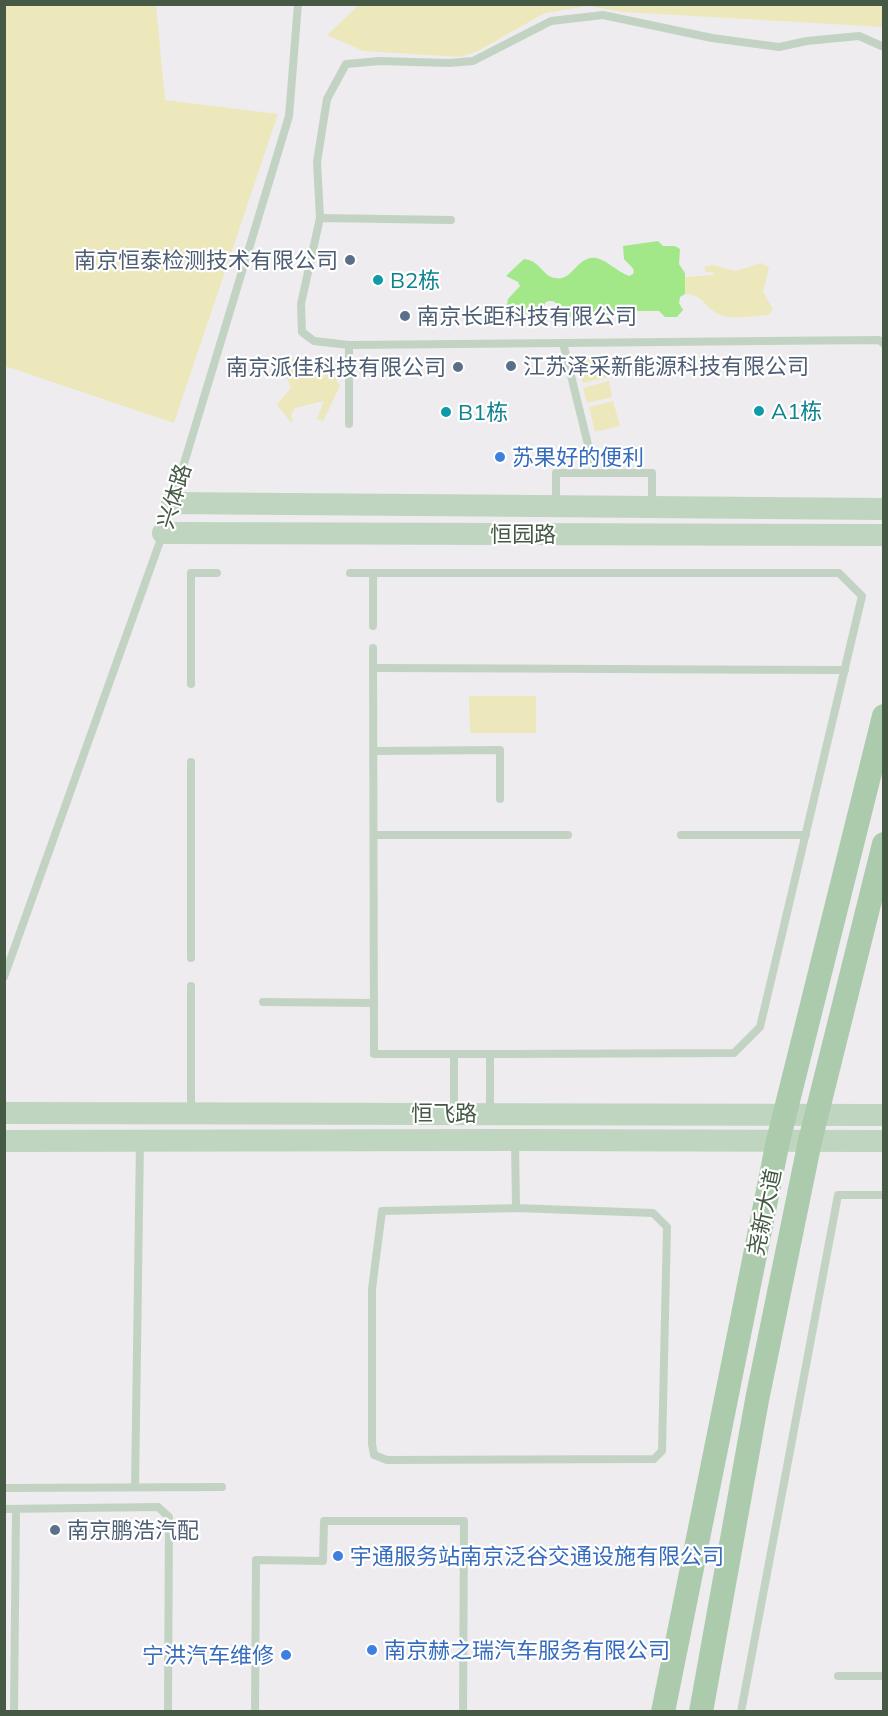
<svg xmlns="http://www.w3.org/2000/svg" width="888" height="1716" font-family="Mulish,'Noto Sans SC',sans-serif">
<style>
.green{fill:#ece8bb}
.water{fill:#a2e889}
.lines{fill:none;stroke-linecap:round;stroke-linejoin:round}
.lane{stroke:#c3d3c3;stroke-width:8}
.secondary{stroke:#bfd5c0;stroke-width:22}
.primary{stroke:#accbad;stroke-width:24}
.service-dot{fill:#5c6f8a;stroke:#fff;stroke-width:2}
.culture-dot{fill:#0f9aa8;stroke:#fff;stroke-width:2}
.shop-dot{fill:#3f7fe0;stroke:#fff;stroke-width:2}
.labels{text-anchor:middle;stroke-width:4.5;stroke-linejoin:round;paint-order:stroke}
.service-label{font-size:22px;fill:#4e5e75;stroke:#fff;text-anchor:start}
.culture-label{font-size:22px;fill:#0d838f;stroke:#fff;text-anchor:start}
.shop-label{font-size:22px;fill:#366cbe;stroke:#fff;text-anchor:start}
.street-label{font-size:22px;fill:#455945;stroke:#fff}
</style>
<rect width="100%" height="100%" fill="#eeecef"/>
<g class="green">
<polygon points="5,4 156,5 165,100 278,114 174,423 5,366"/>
<polygon points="360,4 883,4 884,27 623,12 588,6 545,13 478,51 461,57 363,51 327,35"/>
<path d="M761,263L769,267L763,292L773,309L768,315C755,316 731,320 720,315C704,308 705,295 685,294V277L714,275L713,272H706L704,267L712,265L736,271Z"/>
<polygon points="602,355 604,363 579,369 579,360"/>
<polygon points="284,358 324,358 340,386 323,421 317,419 324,401 295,408 291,415 293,422 291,422 277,405 291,388 281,359"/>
<polygon points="605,366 608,377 583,383 580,373"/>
<polygon points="609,381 612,397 587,403 583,388"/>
<polygon points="613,401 620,426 595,432 589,407"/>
<polygon points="469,696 536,696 536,733 470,733"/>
</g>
<path class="water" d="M658,241L663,246H675L680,249L679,264L685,273V294L680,297L679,303L683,310L677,317H665L659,311H613V317H564C560,308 557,298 546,302C539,316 517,318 507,305L508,299L520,286L518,282L506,276L524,259C541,261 542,276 555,278C573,282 577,255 596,258C605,259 618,272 629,276L633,274C636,267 628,265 624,259L623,246Z"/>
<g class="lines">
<g class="lane">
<polyline points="320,218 317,162 327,99 346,64 380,61 449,63 473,61 551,21 603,15 712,38 779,47 807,41 859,36 884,47"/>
<polyline points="349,345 314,341 302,332 301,304 320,218 451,220"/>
<polyline points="349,424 349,345 563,343"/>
<polyline points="595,473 563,343 879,340 884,344"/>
<polyline points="556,503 556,473 652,473 652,504"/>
<polyline points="350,573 839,573 862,596 760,1027 734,1053 490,1054 490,1112"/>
<polyline points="373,573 373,626"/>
<polyline points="373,648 374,1054 490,1054"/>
<polyline points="374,668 845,670"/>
<polyline points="191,684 191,573 217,573"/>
<polyline points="374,751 500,750 500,799"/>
<polyline points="191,762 191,958"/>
<polyline points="374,835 568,835"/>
<polyline points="681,835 806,835"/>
<polyline points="4,977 163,533 289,116 298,4"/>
<polyline points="191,986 191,1111"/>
<polyline points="263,1002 374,1003"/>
<polyline points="454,1054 454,1112"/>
<polyline points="515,1141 516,1208 653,1213 667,1227 662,1451 654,1459 387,1460 374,1455 372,1444 372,1289 382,1211 516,1208"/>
<polyline points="135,1487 140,1142"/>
<polyline points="4,1488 222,1487"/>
<polyline points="4,1509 158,1507 169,1517 168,1712"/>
<polyline points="838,1676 884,1676"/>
<polyline points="14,1712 16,1509"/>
<polyline points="255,1712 256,1560 323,1561 324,1521 464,1521 463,1712"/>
<polyline points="741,1712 838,1195 884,1195"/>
</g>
<g class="secondary">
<polyline points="172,503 884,509"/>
<polyline points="163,533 884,535"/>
<polyline points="4,1113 884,1115"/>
<polyline points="4,1141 515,1140 884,1141"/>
</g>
<g class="primary">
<polyline points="663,1712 778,1141 884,716"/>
<polyline points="701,1712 757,1400 810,1141 884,844"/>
</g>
</g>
<g class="service-dot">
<circle cx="350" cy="260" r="6"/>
<circle cx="405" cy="316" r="6"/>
<circle cx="511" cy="366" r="6"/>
<circle cx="458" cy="367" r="6"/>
<circle cx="55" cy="1530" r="6"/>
</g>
<g class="culture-dot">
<circle cx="378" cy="280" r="6"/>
<circle cx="759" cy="411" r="6"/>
<circle cx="446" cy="412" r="6"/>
</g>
<g class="shop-dot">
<circle cx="500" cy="457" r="6"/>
<circle cx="338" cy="1556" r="6"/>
<circle cx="372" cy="1650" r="6"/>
<circle cx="286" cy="1655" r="6"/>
</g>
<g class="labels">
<g class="service-label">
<text x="338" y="268" text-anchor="end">南京恒泰检测技术有限公司</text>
<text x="417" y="324">南京长距科技有限公司</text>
<text x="523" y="374">江苏泽采新能源科技有限公司</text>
<text x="446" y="375" text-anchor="end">南京派佳科技有限公司</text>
<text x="67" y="1538">南京鹏浩汽配</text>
</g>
<g class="culture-label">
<text x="390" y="288">B2栋</text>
<text x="771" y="419">A1栋</text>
<text x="458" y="420">B1栋</text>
</g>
<g class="shop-label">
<text x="512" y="465">苏果好的便利</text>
<text x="350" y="1564">宇通服务站南京泛谷交通设施有限公司</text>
<text x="384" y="1658">南京赫之瑞汽车服务有限公司</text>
<text x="274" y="1663" text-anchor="end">宁洪汽车维修</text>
</g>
<g class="street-label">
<text transform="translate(174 496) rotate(-73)" y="8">兴体路</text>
<text x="523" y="542">恒园路</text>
<text x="444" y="1121">恒飞路</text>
<text transform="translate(764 1212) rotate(-78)" y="8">尧新大道</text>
</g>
</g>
<rect width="888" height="1716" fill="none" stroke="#455945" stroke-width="12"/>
</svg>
